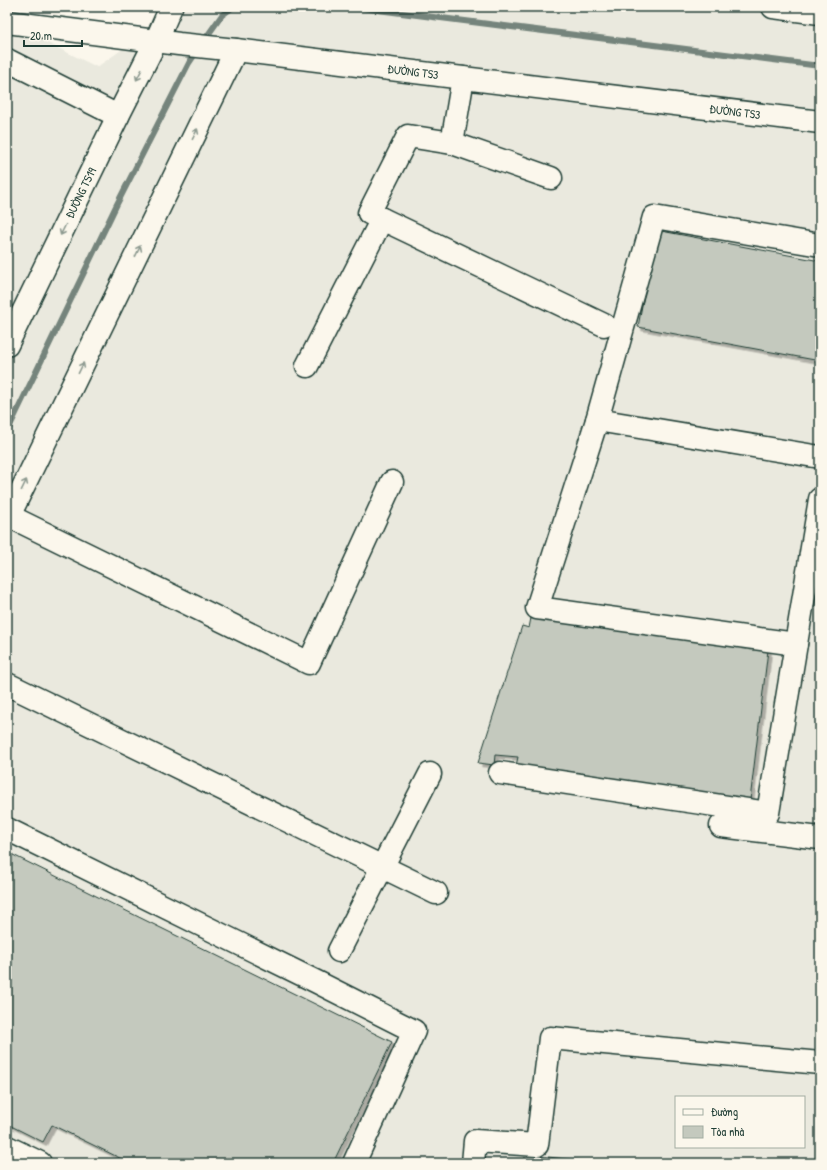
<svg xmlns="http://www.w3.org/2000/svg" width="827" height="1170" font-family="'Patrick Hand',sans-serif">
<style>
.built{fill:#eae9de;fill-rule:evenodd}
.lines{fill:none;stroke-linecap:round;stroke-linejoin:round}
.stream{stroke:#74847b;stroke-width:6}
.building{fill:#c4c9be;stroke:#1f3d34;filter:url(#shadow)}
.minor-casing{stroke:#1f3d34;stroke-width:25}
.minor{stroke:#fbf7ec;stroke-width:22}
.oneway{stroke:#8d9a90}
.labels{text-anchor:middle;stroke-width:3.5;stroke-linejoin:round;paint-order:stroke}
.street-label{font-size:12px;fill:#1f3d34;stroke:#fbf7ec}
</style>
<defs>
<filter id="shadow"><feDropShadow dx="3.5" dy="3.5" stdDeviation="0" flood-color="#0004"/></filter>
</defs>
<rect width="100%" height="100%" fill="#fbf7ec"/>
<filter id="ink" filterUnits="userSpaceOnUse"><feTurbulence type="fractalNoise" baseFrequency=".025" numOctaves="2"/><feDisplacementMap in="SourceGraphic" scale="8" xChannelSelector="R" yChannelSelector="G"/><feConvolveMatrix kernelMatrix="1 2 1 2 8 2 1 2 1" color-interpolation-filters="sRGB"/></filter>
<g filter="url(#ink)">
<path class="built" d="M183,7H820V1163H7V23L97,67ZM676,1097H804V1147H676Z"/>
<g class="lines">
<g class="stream">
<polyline points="354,7 820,66"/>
<polyline points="203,42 222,15 233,7"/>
<polyline points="7,432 117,204 189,63 197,51"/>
</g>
</g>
<g class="building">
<polygon points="656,230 820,261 820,361 638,327"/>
<polygon points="531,618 768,650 750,800 515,770 518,757 495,755 494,765 478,763 522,626 529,628"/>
<polygon points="7,852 392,1042 333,1163 130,1163 52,1125 43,1142 7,1124"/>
<polygon points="538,1156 605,1163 523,1163 524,1158 537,1160"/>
</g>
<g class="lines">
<g class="minor-casing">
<g id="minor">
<polyline points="773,7 820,13"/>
<polyline points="7,22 179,44 236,50 820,122"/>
<polyline points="7,60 118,116"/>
<polyline points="452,143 551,178"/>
<polyline points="382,219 369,213 408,136 452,143 463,78"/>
<polyline points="820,245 654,217 597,420 820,457"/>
<polyline points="7,345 118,116 156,41 171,7"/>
<polyline points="307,366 382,219 604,325"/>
<polyline points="597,420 537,608 796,644"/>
<polyline points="9,516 309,663 392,482"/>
<polyline points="7,520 236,50"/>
<polyline points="7,684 436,893"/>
<polyline points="500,773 768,813 820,499"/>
<polyline points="721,826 820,838"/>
<polyline points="7,829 317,982 414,1031 354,1163"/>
<polyline points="339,951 430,774"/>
<polyline points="7,1147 40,1163"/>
<polyline points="473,1163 475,1141 537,1145 550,1038 820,1063"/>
</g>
</g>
<use href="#minor" class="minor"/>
</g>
<defs><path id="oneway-shaft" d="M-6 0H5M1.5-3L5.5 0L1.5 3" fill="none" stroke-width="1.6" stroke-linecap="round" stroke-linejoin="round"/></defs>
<g class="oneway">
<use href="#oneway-shaft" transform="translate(139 75) rotate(117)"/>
<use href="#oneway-shaft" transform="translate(195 134) rotate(-64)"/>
<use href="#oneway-shaft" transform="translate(63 230) rotate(116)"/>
<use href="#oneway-shaft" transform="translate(138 251) rotate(-64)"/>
<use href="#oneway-shaft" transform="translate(81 368) rotate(-64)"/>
<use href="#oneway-shaft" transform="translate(24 485) rotate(-64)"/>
</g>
</g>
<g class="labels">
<g class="street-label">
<text transform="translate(413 72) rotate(7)" y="4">ĐƯỜNG TS3</text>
<text transform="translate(735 112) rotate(7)" y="4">ĐƯỜNG TS3</text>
<text transform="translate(81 193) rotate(-64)" y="4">ĐƯỜNG TS19</text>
</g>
</g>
<rect width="827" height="1170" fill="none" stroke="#fbf7ec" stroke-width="24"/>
<rect x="12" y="12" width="803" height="1146" fill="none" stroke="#1f3d34" stroke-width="1.5" filter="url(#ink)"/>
<rect x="675" y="1096" width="130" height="52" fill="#fbf7ec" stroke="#a3ada2"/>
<rect x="683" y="1109" width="20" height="6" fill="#fbf7ec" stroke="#a3ada2"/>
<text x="711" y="1116" font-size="12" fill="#1f3d34">Đường</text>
<rect x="683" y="1126" width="20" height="12" fill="#c4c9be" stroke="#a3ada2"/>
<text x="711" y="1136" font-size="12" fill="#1f3d34">Tòa nhà</text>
<path d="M24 40v6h58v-6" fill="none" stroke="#1f3d34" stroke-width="2"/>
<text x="30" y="40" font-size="12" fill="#1f3d34" stroke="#fbf7ec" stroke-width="3" paint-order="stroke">20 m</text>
</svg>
